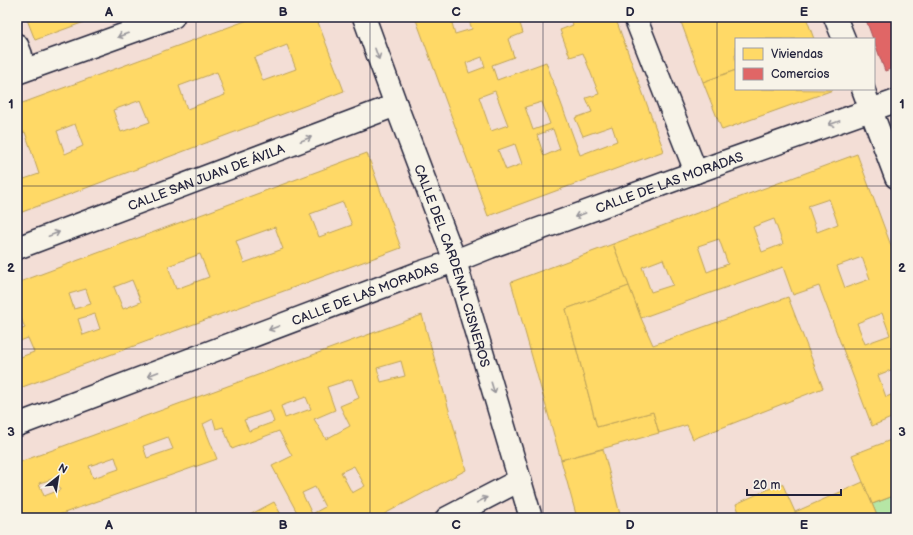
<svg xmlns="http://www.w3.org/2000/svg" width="913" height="535" font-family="'Balsamiq Sans',sans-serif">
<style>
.green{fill:#b6e6a5;stroke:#6c8470}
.homes{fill:#ffd966;stroke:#bda259;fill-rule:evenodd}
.shops{fill:#e06666;stroke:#a75259}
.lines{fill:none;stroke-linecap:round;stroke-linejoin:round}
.minor-casing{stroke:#22223b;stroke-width:25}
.minor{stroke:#f7f3e8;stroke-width:22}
.oneway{stroke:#97959a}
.grid{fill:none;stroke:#22223b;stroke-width:1;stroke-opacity:0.55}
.labels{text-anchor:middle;stroke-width:4;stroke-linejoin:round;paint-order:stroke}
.street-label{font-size:13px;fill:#22223b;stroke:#f7f3e8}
.neatline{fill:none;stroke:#22223b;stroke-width:1.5}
.grid-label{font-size:13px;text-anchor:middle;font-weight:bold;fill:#22223b}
</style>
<rect width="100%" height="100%" fill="#f3ded6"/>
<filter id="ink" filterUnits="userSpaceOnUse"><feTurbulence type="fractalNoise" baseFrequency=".025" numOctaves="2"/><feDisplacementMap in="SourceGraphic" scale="8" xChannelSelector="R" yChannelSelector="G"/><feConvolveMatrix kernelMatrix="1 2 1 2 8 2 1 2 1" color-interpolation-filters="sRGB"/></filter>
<g filter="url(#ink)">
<polygon class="green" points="896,495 896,518 878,518 872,504"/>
<g class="homes">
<polygon points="26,17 98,17 35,40"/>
<path d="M256,17H316L344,91L17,214V170L21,180L39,174L25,132L17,135V105ZM287,45L296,69L263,81L254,58ZM217,72L225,95L187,109L179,86ZM141,100L150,122L121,132L113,110ZM75,124L83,146L65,154L57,131Z"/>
<path d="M415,17H518L523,33L508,39L514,57L492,65L497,80L546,62L580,155L617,141L612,126L583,136L575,118L592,112L586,98L599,94L583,53L570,57L560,30L573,25L570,17H615L664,151L488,216ZM468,18L472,29L455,34L452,23ZM482,57L485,67L469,73L466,63ZM495,91L508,125L491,131L479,97ZM542,102L550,124L533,130L525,107ZM553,129L560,149L544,156L537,135ZM515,144L522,164L506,170L498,150Z"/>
<polygon points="679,17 694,17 681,22"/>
<polygon points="694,17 722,17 723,21 735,17 806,17 814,39 736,39 736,55 735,55 736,70 703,82 681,22"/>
<polygon points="736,70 736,89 833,90 722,130 703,82"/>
<path d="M367,153L401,248L17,389V356L18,358L34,352L28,338L17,342V331L25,328L19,313L17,314V283ZM343,202L352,225L319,237L310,214ZM275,227L283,249L244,263L236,241ZM200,254L209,277L176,289L168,266ZM132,280L141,302L123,309L114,287ZM86,289L91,304L74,309L69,294ZM95,314L100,329L83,335L78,319Z"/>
<path d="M857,154L896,259V368L878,375L886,397L896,393V416L872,426L819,286L793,295L783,267L641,318L613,244ZM829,199L838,224L817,232L808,206ZM774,219L783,244L762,252L753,227ZM719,239L728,264L707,272L698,246ZM862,257L870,279L845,288L837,266ZM663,259L673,285L651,292L642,267ZM882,313L890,335L865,344L857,323Z"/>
<polygon points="613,244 629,286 566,309 597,427 653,412 659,433 561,460 511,282"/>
<polygon points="629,286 641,318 653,345 788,297 823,388 693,439 687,425 659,433 653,412 597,427 566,309"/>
<path d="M422,315L466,470L377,518H300L272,466L292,456L279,431L232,449L223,427L216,429L213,419L203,424L217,459L50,518H17V463ZM401,361L405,376L381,382L377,368ZM352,379L359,398L340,406L350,426L326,439L314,419L335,410L327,387ZM306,397L311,409L285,418L281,406ZM270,411L274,422L249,431L244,420ZM168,437L173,449L147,458L143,446ZM115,457L119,469L93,478L89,466ZM354,466L365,486L352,493L341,472ZM56,478L60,490L44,496L39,483ZM315,487L325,507L312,514L302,493Z"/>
<polygon points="896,416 896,430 892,418"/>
<polygon points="896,438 896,495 872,504 852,455"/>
<polygon points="603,449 621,518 577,518 561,460"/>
<polygon points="863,482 878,518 796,518 795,515 795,512"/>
<polygon points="782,483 795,512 795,515 796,518 741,518 736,504"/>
<polygon points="274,502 283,518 244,518"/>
</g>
<polygon class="shops" points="865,17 896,17 896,67 885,71 874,41 874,39 873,39"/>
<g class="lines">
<g class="minor-casing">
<g id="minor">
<path id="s1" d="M364,17L396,105L455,261L531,518"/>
<polyline points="635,17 696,172"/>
<polyline points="835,17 844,39"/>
<polyline points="17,45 21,55"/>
<polyline points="17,73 173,17"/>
<polyline points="863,89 896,177"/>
<path id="s2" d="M17,248L396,105"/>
<path id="s3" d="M17,425L419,273L455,261L490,247L696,172L896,101"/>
<polyline points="447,518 520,480"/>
</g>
</g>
<use href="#minor" class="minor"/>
</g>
<defs><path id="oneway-shaft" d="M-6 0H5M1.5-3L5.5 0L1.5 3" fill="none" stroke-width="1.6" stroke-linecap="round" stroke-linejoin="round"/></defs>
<g class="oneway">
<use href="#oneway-shaft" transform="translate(123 35) rotate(160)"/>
<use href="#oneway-shaft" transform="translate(377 54) rotate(70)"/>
<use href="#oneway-shaft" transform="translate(834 123) rotate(160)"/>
<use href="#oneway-shaft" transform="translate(306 139) rotate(-21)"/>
<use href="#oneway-shaft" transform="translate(580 215) rotate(160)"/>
<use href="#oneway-shaft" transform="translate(54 234) rotate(-21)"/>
<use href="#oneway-shaft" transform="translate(274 328) rotate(159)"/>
<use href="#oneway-shaft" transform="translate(153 374) rotate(159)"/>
<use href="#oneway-shaft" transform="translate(493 388) rotate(73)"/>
<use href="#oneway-shaft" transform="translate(482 500) rotate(-28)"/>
</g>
</g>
<path class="grid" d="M196,17V518M370,17V518M543,17V518M717,17V518M17,186H896M17,349H896"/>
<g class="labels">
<g class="street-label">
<text dy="5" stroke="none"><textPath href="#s2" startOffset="202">CALLE SAN JUAN DE ÁVILA</textPath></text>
<text dy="5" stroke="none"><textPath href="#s3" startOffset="696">CALLE DE LAS MORADAS</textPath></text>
<text dy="5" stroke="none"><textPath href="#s1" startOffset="264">CALLE DEL CARDENAL CISNEROS</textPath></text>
<text dy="5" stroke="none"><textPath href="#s3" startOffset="372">CALLE DE LAS MORADAS</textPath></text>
</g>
</g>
<rect width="913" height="535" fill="none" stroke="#f7f3e8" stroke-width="44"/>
<rect x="735" y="38" width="140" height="52" fill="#f7f3e8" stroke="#a29fa3"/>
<rect x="743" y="48" width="20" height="12" fill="#ffd966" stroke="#a29fa3"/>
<text x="771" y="58" font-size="12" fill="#22223b">Viviendas</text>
<rect x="743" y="68" width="20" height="12" fill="#e06666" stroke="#a29fa3"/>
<text x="771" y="78" font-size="12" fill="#22223b">Comercios</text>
<g transform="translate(58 477) rotate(30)" stroke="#f7f3e8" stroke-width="3" paint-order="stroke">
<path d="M0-3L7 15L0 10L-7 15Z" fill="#22223b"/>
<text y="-6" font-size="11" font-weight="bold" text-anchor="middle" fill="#22223b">N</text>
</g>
<path d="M747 489v6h94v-6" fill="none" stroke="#22223b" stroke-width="2"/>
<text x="753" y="489" font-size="12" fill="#22223b" stroke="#f7f3e8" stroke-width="3" paint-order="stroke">20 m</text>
<rect x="22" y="22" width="869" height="491" class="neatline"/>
<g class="grid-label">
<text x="109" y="16">A</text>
<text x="283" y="16">B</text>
<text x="456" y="16">C</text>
<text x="630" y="16">D</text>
<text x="804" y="16">E</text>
<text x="11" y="108">1</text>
<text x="902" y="108">1</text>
<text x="11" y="272">2</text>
<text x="902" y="272">2</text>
<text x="11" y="436">3</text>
<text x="902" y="436">3</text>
<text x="109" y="529">A</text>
<text x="283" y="529">B</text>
<text x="456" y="529">C</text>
<text x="630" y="529">D</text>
<text x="804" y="529">E</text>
</g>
</svg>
